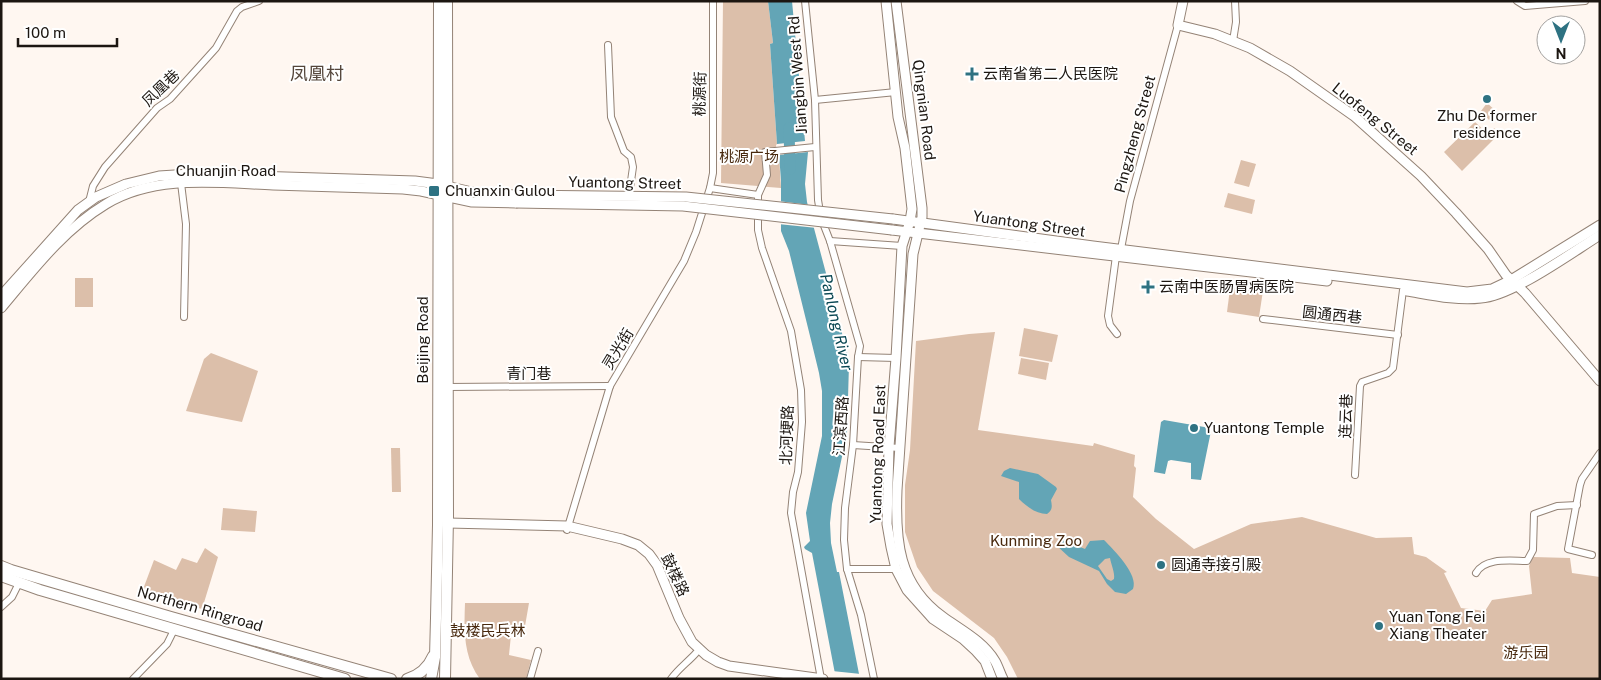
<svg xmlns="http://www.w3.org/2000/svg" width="1601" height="680" font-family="'Public Sans','Noto Sans SC',sans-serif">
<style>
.green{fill:#dcbfaa}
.water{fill:#63a5b6;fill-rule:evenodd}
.pier{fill:#fff7f1}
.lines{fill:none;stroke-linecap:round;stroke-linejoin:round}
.river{stroke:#63a5b6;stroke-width:11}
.street-casing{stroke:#948376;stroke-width:8}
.secondary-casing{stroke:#948376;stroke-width:11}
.primary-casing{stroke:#948376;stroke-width:12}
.street{stroke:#fff;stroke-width:6}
.secondary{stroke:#fff;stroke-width:9}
.primary{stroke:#fff;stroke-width:10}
.secondary-bridge-casing{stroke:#948376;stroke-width:11;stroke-linecap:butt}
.secondary-bridge{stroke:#fff;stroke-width:9}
.poi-dot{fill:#2e7282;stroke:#fff;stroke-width:2}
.labels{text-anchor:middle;stroke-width:4;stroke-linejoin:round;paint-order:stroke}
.poi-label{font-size:15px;fill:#1c1611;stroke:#fff;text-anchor:start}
.street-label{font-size:15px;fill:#1c1611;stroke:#fff}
.park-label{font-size:15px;fill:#48290e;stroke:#fff}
.water-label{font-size:16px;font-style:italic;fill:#084652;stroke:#fff}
.quarter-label{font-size:18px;fill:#55463b;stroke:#fff}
</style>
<rect width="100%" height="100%" fill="#fff7f1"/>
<g class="green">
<polygon points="723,1 768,1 773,43 770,44 777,144 776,145 777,155 779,155 781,188 721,183"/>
<polygon points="1487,103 1497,112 1489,120 1481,111"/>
<polygon points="1475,122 1488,134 1494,128 1500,133 1462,171 1444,152"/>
<polygon points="1241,160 1256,164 1249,187 1234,183"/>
<polygon points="1228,193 1255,200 1252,214 1224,207"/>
<rect x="75" y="278" width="18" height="29"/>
<polygon points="1231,281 1264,284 1259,317 1227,312"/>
<polygon points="1024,328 1058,335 1052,362 1019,356"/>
<polygon points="995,332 978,430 1093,446 1094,443 1135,455 1134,466 1136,468 1133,497 1156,519 1194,549 1251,524 1302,517 1376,538 1412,537 1414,554 1426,557 1447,572 1444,573 1461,608 1485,611 1492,600 1532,594 1529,566 1533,557 1570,558 1572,573 1600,577 1600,679 1018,679 1007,657 994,638 933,591 917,567 905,532 905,485 910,450 916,341 969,334"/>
<polygon points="211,353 258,371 242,422 186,411 204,359"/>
<polygon points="1021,358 1049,363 1046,380 1018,374"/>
<polygon points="400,448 401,492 392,492 391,448"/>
<polygon points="223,508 257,511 255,532 221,530"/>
<polygon points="205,548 218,557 202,609 142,592 154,560 176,570 182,558 197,563"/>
<path d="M465,603H529L525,626L512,625L509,655L531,660L526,679H480C463,656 464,630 465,603Z"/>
</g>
<g class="water">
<polygon points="768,1 792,1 805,141 777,144 770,44 773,43"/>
<polygon points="808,152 805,184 807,202 847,352 849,364 847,433 832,504 830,523 831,543 837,572 839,572 860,679 836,679 812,553 805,549 804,547 810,541 806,513 822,436 822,391 819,373 811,340 789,251 781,231 781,180 779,155"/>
<polygon points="1164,420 1210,428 1211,431 1201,480 1191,479 1191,463 1171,460 1168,461 1165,474 1154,472 1161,422"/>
<path d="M1010,468L1038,474L1056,487L1057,489L1051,500C1052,506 1053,510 1047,514C1036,514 1026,506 1019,499V482L1001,476L1004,471Z"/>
<path d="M1066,537H1072L1078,543L1080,547L1085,549L1090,541L1104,540C1114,550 1139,575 1133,589L1126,594L1115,592L1107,584L1099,571L1069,557L1056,545L1059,540ZM1110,558C1111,564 1115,573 1114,579L1111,581L1107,579L1098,566L1105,559Z"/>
</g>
<g class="pier">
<polygon points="778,201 810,205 817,228 778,224"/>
<polygon points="832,671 861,674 862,679 834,679"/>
</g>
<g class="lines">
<polyline class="river" points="789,128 790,169"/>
<g class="street-casing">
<g id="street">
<polyline points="805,1 815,100 818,200 821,218 830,241 860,346 858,357 853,445 845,508 844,540 847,569 861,615 874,679"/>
<polyline points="1517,1 1525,6 1585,1"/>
<polyline points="1233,41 1236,22 1235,1"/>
<polyline points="608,45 611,117 624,151 631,157 633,167 630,188"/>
<polyline points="815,100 896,92"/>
<polyline points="181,183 186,224 184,317"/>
<polyline points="710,188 758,195 767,175 765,152 815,147"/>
<polyline points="758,195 758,230 762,248 791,331 801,390 802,422 798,472 793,492 791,513 821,679"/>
<polyline points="89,202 93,186 105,167 157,108 170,99 216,48 237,11 242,7 259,1"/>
<polyline points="830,241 902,246"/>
<polyline points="1121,249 1130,201 1178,25"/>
<polyline points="1116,256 1108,316 1110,325 1117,334"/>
<polyline points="1263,319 1398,335"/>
<polyline points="858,357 896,358"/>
<polyline points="448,387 610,386"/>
<polyline points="853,445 900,448"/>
<polyline points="1355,475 1360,386 1362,382 1388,373 1393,368 1403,290"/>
<polyline points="567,530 610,386 684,261 696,232 710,188 713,173 713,1"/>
<polyline points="1592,555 1568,549 1580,485 1582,479 1600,453"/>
<polyline points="847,569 896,569"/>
<path d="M1476,573C1485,557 1511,561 1527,561L1533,550L1534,514L1557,506L1577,505"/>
<polyline points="1,607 12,597 19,583"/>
<polyline points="133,679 167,644 174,630"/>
<polyline points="530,679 538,651"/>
<path d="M671,679C678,669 688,662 696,653"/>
</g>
</g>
<g class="secondary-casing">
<g id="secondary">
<polyline points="886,1 898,117 905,148 912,209 910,221 902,246 896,358 889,447 887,524 891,547 896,569 907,590 933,619 963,639 976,651 985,661 992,679"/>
<path d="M896,1L922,208V217L913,254L897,490C895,540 898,585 943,617C961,630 983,641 995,661C998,666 1000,673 1003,679"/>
<polyline points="1183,1 1178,25 1215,34 1250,48 1290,71 1354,116 1421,176 1456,213 1488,249 1506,275 1525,293 1600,381"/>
<polyline points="893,219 1093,246 1467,292 1492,289 1511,280 1600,225"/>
<polyline points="892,230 1327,281"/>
<path d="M1407,291C1431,295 1457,301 1481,298C1512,296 1571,253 1600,235"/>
<polyline points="1,296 78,210 96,197 126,184 159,176 190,174 415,181 438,184 476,193 516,195"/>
<path d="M1,308C33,270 63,230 106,204C155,174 219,183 273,185C316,186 359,188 403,189L421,191L472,202L516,203"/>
<polyline points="448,523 567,526 622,539 638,545 649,554 657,565 679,618 692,642 706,655 718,662 729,666 823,679"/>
</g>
</g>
<g class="primary-casing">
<g id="primary">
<polyline points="1,566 11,570 171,617 391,679"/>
<polyline points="1,576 40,590 345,679"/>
<path d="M407,679C420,675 428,668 433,656"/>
<polyline points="431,679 435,657 436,618 438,525 439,1"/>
<polyline points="445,679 448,517 447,1"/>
</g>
</g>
<use href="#street" class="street"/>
<use href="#secondary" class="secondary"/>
<use href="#primary" class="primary"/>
<g class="secondary-bridge-casing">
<g id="secondary-bridge">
<polyline points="516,195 686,197 893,219"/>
<polyline points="516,203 683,206 892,230"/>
</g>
</g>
<use href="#secondary-bridge" class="secondary-bridge"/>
</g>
<g class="poi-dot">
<path d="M969.5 66.5h5v5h5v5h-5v5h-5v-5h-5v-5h5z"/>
<circle cx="1487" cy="99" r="5"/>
<rect x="428" y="185" width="12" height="12" rx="2.5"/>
<path d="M1145.5 279.5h5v5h5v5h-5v5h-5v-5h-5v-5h5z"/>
<circle cx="1194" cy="428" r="5"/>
<circle cx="1161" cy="565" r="5"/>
<circle cx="1379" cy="626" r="5"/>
</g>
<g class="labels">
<g class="poi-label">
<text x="983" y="79">云南省第二人民医院</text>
<text x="1487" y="121" text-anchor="middle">Zhu De former<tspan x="1487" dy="17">residence</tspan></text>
<text x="445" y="196">Chuanxin Gulou</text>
<text x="1159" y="292">云南中医肠胃病医院</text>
<text x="1204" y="433">Yuantong Temple</text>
<text x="1171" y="570">圆通寺接引殿</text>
<text x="1389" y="622">Yuan Tong Fei<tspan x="1389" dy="17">Xiang Theater</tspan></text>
</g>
<g class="street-label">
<text transform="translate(798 75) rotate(-94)" y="5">Jiangbin West Rd</text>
<text transform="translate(161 88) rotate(-44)" y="5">凤凰巷</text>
<text transform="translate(700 94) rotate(-89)" y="5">桃源街</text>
<text transform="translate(924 110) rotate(83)" y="5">Qingnian Road</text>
<text transform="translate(1375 119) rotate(39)" y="5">Luofeng Street</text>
<text transform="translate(1135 134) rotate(-75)" y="5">Pingzheng Street</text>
<text x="226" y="176">Chuanjin Road</text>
<text transform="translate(625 183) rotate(1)" y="5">Yuantong Street</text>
<text transform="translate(1029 224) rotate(8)" y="5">Yuantong Street</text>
<text transform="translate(1332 315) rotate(6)" y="5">圆通西巷</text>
<text transform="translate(423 340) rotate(-90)" y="5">Beijing Road</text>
<text transform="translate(618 349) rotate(-59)" y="5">灵光街</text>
<text x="529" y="379">青门巷</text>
<text transform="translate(1346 416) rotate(-88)" y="5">连云巷</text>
<text transform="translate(841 426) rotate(-86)" y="5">江滨西路</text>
<text transform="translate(787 435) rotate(-88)" y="5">北河埂路</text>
<text transform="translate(878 454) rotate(-88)" y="5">Yuantong Road East</text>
<text transform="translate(675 575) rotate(65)" y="5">鼓楼路</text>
<text transform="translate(200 609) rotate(16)" y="5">Northern Ringroad</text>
</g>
<g class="park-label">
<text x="749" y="162">桃源广场</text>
<text x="1036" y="546">Kunming Zoo</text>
<text x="488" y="636">鼓楼民兵林</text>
<text x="1526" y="658">游乐园</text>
</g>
<g class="water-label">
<text transform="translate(837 322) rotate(77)" y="6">Panlong River</text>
</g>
<g class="quarter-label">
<text x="317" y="80">凤凰村</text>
</g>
</g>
<rect width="1601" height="680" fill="none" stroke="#1c1611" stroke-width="5"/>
<g transform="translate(1561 40) rotate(180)"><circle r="24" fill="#ffffff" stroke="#a4a2a0"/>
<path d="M0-4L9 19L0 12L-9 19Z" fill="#2e7282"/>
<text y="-8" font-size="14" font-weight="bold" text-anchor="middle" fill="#1c1611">N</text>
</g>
<path d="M18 38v8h99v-8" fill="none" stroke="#1c1611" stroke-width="2.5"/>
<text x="25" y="38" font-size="15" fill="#1c1611" stroke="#ffffff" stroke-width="4" paint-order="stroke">100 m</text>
</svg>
